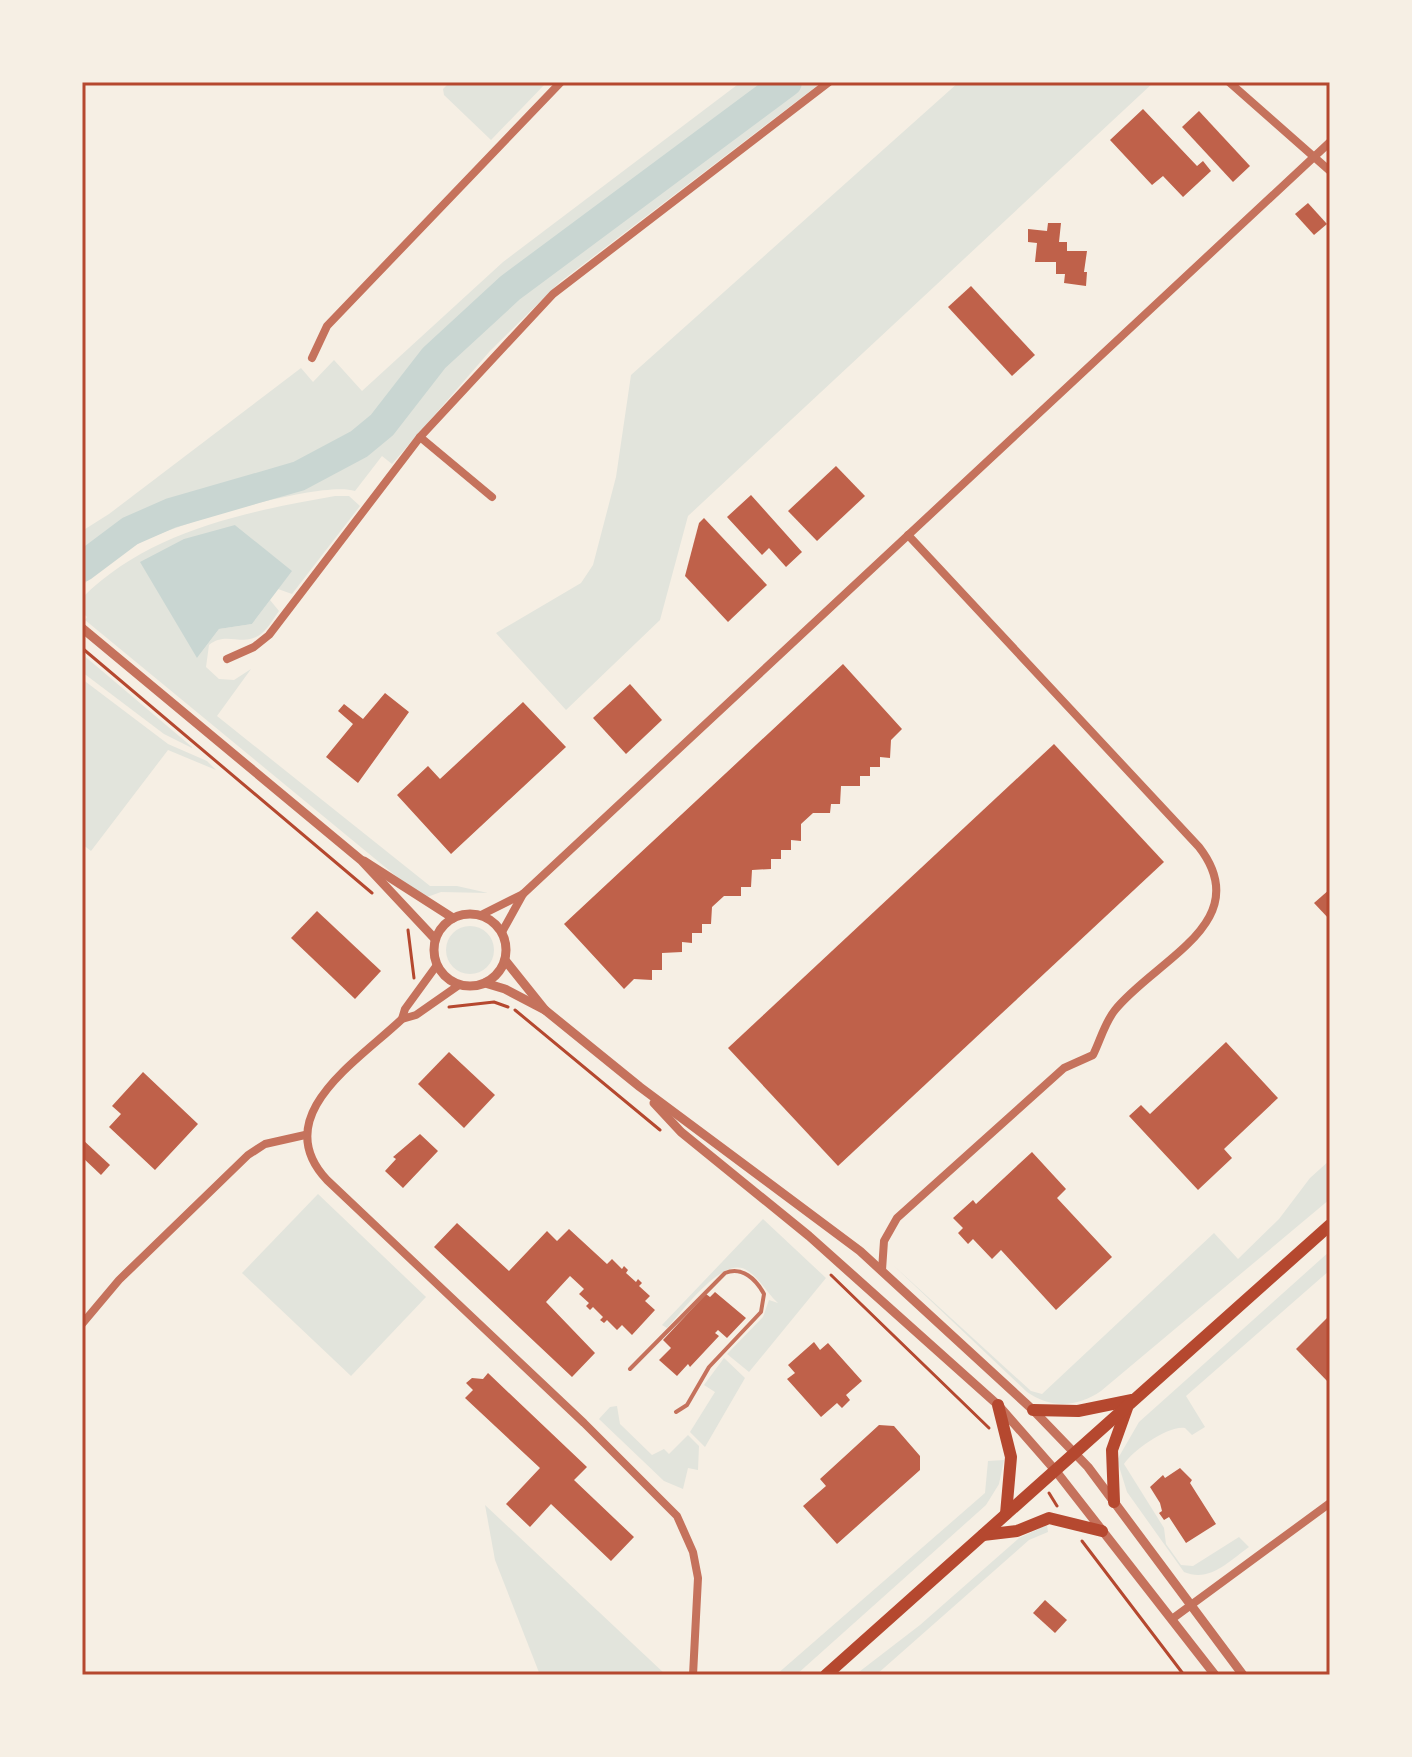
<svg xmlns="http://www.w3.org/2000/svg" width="1412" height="1757" font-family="'Roboto Condensed',sans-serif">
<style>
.green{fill:#e2e4dc}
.water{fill:#c9d6d2}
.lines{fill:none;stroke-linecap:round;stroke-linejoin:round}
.river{stroke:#c9d6d2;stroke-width:30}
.building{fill:#bf614a}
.path{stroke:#b5482f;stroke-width:3}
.service{stroke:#c5725c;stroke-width:4}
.minor{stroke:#c5725c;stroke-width:8}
.tertiary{stroke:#c5725c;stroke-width:9}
.primary{stroke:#b5482f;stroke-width:12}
.neatline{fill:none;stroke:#b5482f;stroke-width:3}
</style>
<rect width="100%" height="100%" fill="#f6efe4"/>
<g class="green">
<polygon points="450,82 547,82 491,140 444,95 443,89"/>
<polygon points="741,82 775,82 508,278 416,364 388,401 328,455 294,472 134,523 82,559 82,531 109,514 301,368 313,382 334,360 362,391 503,262"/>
<path d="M795,82H822L560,282L490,351L392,464L382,456L355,491C321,480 176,524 141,542C119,554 100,569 82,586V575L134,535L180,516L300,482L366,449L433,371L522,290Z"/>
<polygon points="959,82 1154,82 688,516 660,620 566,710 496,633 581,583 593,565 616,477 631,375"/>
<path d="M335,496H349L360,506L292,594L278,589L291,571L235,525L197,658L219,629L252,624L270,600L279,611C273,619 267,631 258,636C242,646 225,631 209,645L206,667L219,679L234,680L251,669L217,716L430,886H457L488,893L441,892L427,897L402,881L85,620L87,617L82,612V598C149,531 245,512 335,496Z"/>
<polygon points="82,654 192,747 192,748 164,734 82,672"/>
<polygon points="82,679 168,744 207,761 216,770 168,750 91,851 82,844"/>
<circle cx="470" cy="950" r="24"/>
<path d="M1330,1160V1199L1101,1391C1078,1407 1051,1409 1027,1392L893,1265L1031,1391L1042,1394L1214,1233L1238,1259L1279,1219L1310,1178Z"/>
<polygon points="318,1194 426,1297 351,1376 242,1273"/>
<path d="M763,1219L826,1278L749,1372L727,1354L763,1317L769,1300L778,1303C767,1293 761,1280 748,1271C724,1253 683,1311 667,1328L662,1325Z"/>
<path d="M1330,1251V1270L1186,1396L1205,1427L1192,1435L1185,1428C1169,1425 1133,1450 1124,1464L1164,1528L1166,1544L1181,1565L1193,1566L1239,1537L1249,1547C1229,1561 1210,1583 1184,1572L1127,1492L1117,1460L1139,1422Z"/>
<polygon points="724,1358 745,1378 705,1447 690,1432 715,1392 704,1385"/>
<polygon points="617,1406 620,1424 652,1455 664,1449 669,1454 688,1435 699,1446 698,1470 688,1468 683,1489 664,1481 599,1419 610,1407"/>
<polygon points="1004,1460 999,1484 986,1505 796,1675 776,1675 985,1493 988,1461"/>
<polygon points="485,1505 666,1675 540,1675 495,1560"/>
<polygon points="1047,1525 1048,1532 1029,1540 876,1675 855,1675 920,1625 1019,1538"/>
</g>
<polygon class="water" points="235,525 292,571 252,624 219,629 197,658 140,562 184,539"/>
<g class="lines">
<polyline class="river" points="82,567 130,531 171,513 299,476 359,444 382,425 434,358 510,288 787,82"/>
</g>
<g class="building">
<polygon points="1143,109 1197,166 1203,161 1211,171 1183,197 1163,176 1152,185 1110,140"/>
<polygon points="1199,111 1250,166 1233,182 1182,127"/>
<polygon points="1308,203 1327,224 1314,235 1295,214"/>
<polygon points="1048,223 1061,223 1059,242 1067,242 1067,251 1087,251 1084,272 1087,272 1086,286 1064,283 1065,274 1056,274 1056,262 1035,262 1037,243 1028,242 1028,229 1047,231"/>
<polygon points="971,286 1035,355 1012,376 948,307"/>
<polygon points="836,466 865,496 817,541 788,511"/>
<polygon points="751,495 802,552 786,567 769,548 762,555 727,517"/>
<polygon points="704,518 767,585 728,622 685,576 699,523"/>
<polygon points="843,664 902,729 891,740 890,758 880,757 880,767 870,767 870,776 860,776 860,786 841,786 840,804 831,804 830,813 813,813 801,824 801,841 791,840 791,850 781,850 781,859 771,859 771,869 752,870 751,887 741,887 741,896 724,896 712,907 711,924 702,924 702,933 692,933 692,943 682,942 682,952 662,953 662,970 652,970 652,980 634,979 624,989 564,924"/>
<polygon points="630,684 662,720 626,754 593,718"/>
<polygon points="385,693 409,712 358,783 326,757 353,724 338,711 344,704 363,719"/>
<polygon points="523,702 566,747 451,854 397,795 428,766 440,779"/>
<polygon points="1054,744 1164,862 838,1166 728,1048"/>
<polygon points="1330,889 1330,920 1314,903"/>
<polygon points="317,911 381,971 355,999 291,938"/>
<polygon points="1226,1042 1278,1098 1224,1149 1232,1158 1198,1190 1129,1116 1141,1105 1150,1114"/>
<polygon points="449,1052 495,1095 464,1128 418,1084"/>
<polygon points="143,1072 198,1124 155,1170 109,1127 121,1114 112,1106"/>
<polygon points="420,1134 438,1151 403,1188 385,1171 396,1159 393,1157"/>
<polygon points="82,1139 110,1165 101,1175 82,1157"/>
<polygon points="1032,1152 1066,1189 1057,1198 1112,1257 1056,1310 1001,1250 992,1259 973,1239 968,1244 958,1233 963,1228 953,1218 973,1200 976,1204"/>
<polygon points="457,1223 509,1271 547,1231 557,1241 569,1229 607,1264 612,1259 622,1269 624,1266 628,1270 626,1273 636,1282 638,1279 642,1283 639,1286 650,1296 645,1301 655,1310 632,1335 622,1325 617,1330 607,1320 604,1323 600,1320 603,1317 593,1307 590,1310 586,1306 589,1303 579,1294 584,1289 570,1276 546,1302 595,1353 572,1377 434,1247"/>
<polygon points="715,1292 746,1318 727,1338 718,1330 715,1333 719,1336 690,1367 688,1364 677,1376 659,1360 671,1348 663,1340 706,1294 710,1297"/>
<polygon points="1330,1315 1330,1384 1296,1349"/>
<polygon points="814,1342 820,1350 828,1343 862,1381 846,1395 850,1400 842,1408 837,1403 821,1417 787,1379 795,1373 788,1365"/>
<polygon points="488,1373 587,1467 574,1480 634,1537 611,1561 551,1504 530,1527 506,1504 540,1468 465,1398 473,1390 466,1383 472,1378 483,1379"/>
<polygon points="879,1425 894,1426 920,1456 920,1470 837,1544 803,1506 826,1486 820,1479"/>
<polygon points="1180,1468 1192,1480 1190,1483 1216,1524 1186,1543 1169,1517 1164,1520 1159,1513 1162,1511 1160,1503 1150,1487 1163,1475 1165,1478"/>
<polygon points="1045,1600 1067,1620 1055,1633 1033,1613"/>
</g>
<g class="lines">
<g class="path">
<polyline points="82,648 372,893"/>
<polyline points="408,930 414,978"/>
<polyline points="449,1007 494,1002 508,1007"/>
<polyline points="515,1010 660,1130"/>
<polyline points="831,1275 989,1428"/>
<polyline points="1049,1493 1057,1506"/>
<polyline points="1082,1541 1184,1675"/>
</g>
<path class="service" d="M630,1369L725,1273C742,1266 756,1279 764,1294L761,1312L709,1367L687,1405L676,1412"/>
<g class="minor">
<polyline points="1229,82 1330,171"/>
<polyline points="312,358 327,326 561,82"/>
<polyline points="420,437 492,497"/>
<polyline points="227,659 254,647 269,635 420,437 553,294 829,82"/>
<polyline points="481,915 523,894 1330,142"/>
<polyline points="502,932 523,894"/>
<path d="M459,985L416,1015L402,1019C358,1061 267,1116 327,1180L584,1423L677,1516L693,1552L698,1578L693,1675"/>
<polyline points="402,1019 405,1009 437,965"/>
<path d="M882,1270L884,1241L897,1218L1064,1068L1093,1055C1100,1041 1105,1022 1115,1010C1155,960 1257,922 1199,847L908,535"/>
<polyline points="82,1324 119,1280 248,1155 265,1144 305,1135"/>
<polyline points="1172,1619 1330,1503"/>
</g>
<g class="tertiary">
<polyline points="82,628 361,860 435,939"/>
<polyline points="364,861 453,918"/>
<circle cx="470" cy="950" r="36"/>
<polyline points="505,960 545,1010 640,1087 860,1251 1033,1410 1088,1467 1243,1675"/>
<polyline points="485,983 505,989 545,1010"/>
<polyline points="654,1103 681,1132 809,1236 998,1405 1055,1470 1215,1675"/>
</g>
<g class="primary">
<polyline points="998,1405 1011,1457 1006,1514"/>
<polyline points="1033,1410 1078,1411 1132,1400"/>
<polyline points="1114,1502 1112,1450 1127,1408"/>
<polyline points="983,1535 1017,1531 1049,1518 1102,1531"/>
<polyline points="826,1675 1330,1225"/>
</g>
</g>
<rect width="1412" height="1757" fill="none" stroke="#f6efe4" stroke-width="168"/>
<rect x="84" y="84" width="1244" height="1589" class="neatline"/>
</svg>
